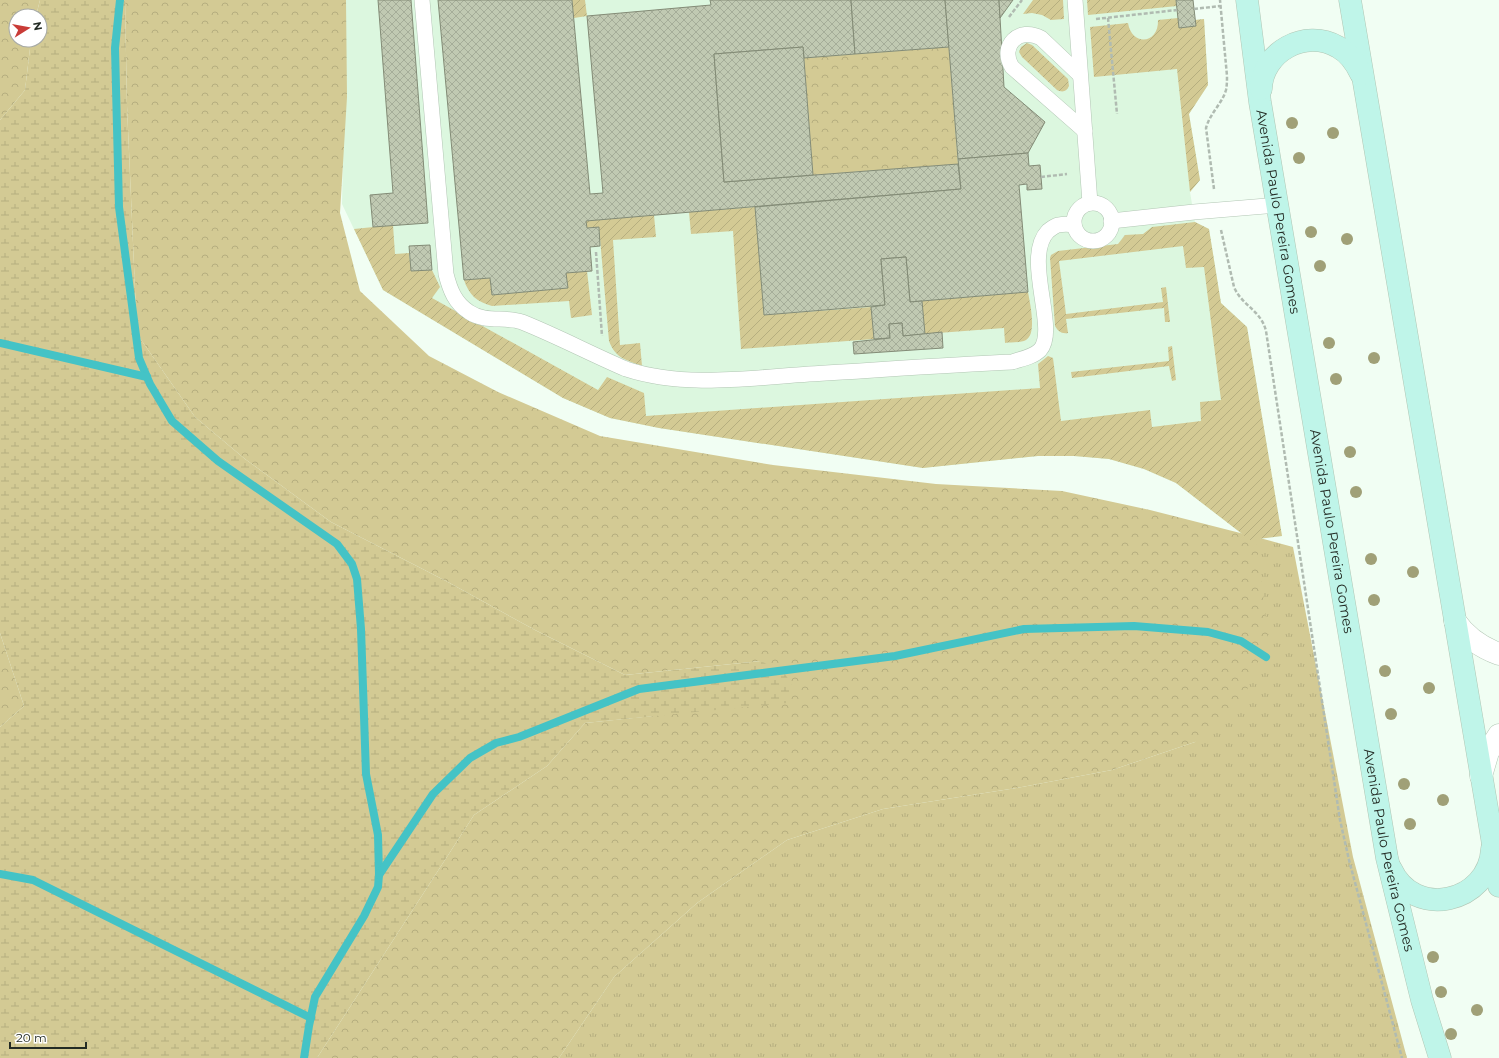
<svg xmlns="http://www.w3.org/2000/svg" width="1499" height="1058" font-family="Montserrat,sans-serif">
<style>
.built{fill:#dcf7df}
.grass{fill:url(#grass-tufts)}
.forest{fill:url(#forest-crowns)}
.wetland{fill:url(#wetland-marsh)}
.garden{fill:url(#garden-furrows)}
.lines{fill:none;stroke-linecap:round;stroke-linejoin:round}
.stream{stroke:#44c3c6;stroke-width:8}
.building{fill:url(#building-cross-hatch);stroke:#838b76}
.lane-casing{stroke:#b2c6b4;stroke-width:16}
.street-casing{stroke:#b2c6b4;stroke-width:23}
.secondary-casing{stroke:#b2c6b4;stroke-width:23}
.path{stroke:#b0bbb1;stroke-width:2.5;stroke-dasharray:4 2;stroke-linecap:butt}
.lane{stroke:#fff;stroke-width:15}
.street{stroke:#fff;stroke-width:22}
.secondary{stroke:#bff5e9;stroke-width:22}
.tree{fill:#a0a077}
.labels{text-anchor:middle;stroke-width:3;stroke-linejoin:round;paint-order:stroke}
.street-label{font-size:14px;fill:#232b24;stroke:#fff}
</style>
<defs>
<pattern id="grass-tufts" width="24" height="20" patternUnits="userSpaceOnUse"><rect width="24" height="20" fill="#d3ca94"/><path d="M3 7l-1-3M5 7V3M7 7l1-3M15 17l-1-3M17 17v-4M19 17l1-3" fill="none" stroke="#b5ae7f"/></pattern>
<pattern id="forest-crowns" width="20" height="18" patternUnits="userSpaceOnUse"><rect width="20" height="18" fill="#d3ca94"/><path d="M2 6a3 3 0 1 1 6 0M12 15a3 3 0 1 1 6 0" fill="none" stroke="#b5ae7f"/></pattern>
<pattern id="wetland-marsh" width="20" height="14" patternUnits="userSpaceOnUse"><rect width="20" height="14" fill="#d3ca94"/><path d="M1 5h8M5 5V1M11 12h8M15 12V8" fill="none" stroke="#b5ae7f"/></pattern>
<pattern id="garden-furrows" width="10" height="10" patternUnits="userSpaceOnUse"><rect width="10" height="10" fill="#d3ca94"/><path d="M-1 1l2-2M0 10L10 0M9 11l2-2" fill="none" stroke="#b5ae7f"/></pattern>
<pattern id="building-cross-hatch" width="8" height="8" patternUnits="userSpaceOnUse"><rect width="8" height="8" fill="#c0c9b2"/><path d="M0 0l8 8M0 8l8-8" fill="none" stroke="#a5ad99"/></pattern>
</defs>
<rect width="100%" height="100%" fill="#f1fef3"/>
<polygon class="built" points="346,0 1193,0 1195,20 1204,19 1208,85 1189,114 1200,180 1190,192 1195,222 1209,229 1221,303 1247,327 1282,536 1250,540 1176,483 1144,469 1109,459 1074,456 1038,456 923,468 659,428 610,418 563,398 383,290 342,204"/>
<polygon class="grass" points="1256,537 1293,547 1353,857 1407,1058 559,1058 614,977 697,903 787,840 883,809 1022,787 1112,770 1195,742"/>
<g class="forest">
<polygon points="0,0 40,0 36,16 16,16 16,40 31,40 25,90 0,120"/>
<polygon points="125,0 346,0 347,97 340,213 360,291 429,356 498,392 600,436 773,465 936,484 1062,491 1150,510 1256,537 1268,636 1240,708 1195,742 1112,770 1022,787 883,809 787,840 697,903 614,977 559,1058 317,1058 474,815 547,766 585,723 653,716 761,661 625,675 535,630 446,581 331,522 245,459 195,417 137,334 127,106"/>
<polygon points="949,47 958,164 813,175 804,58"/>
<polygon points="0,633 24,706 0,727"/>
</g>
<polygon class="wetland" points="40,0 125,0 127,106 137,334 195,417 245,459 331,522 446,581 535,630 625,675 761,661 786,675 792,686 787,703 585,723 547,766 474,815 317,1058 0,1058 0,727 24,706 0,633 0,120 25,90 31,40 40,40 40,16 36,16"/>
<g class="garden">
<polygon points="572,0 585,0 587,16 574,18"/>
<polygon points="1033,0 1063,0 1064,19 1051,20 1042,15 1032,13 1023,14"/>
<polygon points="1087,0 1176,0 1177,6 1088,15"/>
<path d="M1178,18L1180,28L1195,26V20L1204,19L1208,85L1189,114L1200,180L1190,192L1177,69L1094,77L1090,27L1128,23C1132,47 1159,44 1158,20Z"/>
<path d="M1027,43L1032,45L1068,79L1069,86C1067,91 1063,93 1057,90L1022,57L1019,52L1021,47Z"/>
<polygon points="755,207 764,315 871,307 874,339 741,349 733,231 691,234 689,212"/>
<path d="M654,215L656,237L613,240L620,345L640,343L642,366C625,359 616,359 609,341L599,227L587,228L586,221Z"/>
<path d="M1195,222L1209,229L1221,303L1247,327L1282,536L1250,540L1176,483L1144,469L1109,459L1074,456H1038L923,468L659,428L610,418L563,398L383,290L354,229L393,225L395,254L409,253L411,271L432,270L440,287L432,298L598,390L607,377L644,393L646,416L1040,388L1038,364L1048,356L1053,358L1061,421L1150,410L1152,427L1201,421L1200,402L1221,400L1204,267L1186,268L1183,246L1059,261L1066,314L1163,302L1161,288L1166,287L1170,322H1165L1164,308L1066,319L1068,333C1061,334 1058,331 1055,326L1050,258L1051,255L1058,251L1118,244L1125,235L1143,234L1152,227Z"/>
<path d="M587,271L592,315L571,318L569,301L492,306C477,302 469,295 464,280L490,278L492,295L567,288L566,273Z"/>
<path d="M1028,292C1030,303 1037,334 1026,340C1021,343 1011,342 1005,343L1004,328L925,334L922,301Z"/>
<polygon points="1172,346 1176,380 1172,381 1169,366 1072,378 1071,372 1169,361 1168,347"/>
</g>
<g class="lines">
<g class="stream">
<polyline points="120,0 115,48 119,207 139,358 150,384 172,421 218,461 337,544 352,564 357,579 361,629 366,774 378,835 379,875 378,887 364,916 315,997 309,1026 304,1058"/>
<polyline points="0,343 147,377"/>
<polyline points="0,874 33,880 311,1018"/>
<polyline points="379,875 433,794 470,758 496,743 519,737 639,689 895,656 1024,629 1134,626 1208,632 1241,641 1266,657"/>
</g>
</g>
<g class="building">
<polygon points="378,0 411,0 428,223 373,227 370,195 393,193"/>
<polygon points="438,0 572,0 590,194 603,193 587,16 711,5 710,0 851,0 855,54 804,58 803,47 714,54 724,182 958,164 961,189 586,221 587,228 599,227 600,246 590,247 592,271 566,273 568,288 492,295 490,278 464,280"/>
<polygon points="851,0 945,0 949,47 855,54"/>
<polygon points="945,0 999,0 1004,87 1045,122 1028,153 958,159"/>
<polygon points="999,0 1013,0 1000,18"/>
<polygon points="1176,0 1193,0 1196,26 1179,28"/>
<polygon points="803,47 813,175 724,182 714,54"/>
<polygon points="1028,153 1029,166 1040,165 1042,189 1027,190 1027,184 1019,185 1028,292 910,302 906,257 881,259 885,305 764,315 755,207 961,189 958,159"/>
<polygon points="430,245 432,270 411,271 409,246"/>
<polygon points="906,257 910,302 922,301 925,334 903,336 902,323 889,324 890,338 874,339 871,307 885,305 881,259"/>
<polygon points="902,323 903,336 942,332 943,348 854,354 853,342 890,338 889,324"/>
</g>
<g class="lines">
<g class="lane-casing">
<g id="lane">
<path d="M422,0L446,274C450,290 455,303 469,312C485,323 505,316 522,322C557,336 591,354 626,369C683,388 750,378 809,374C877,370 944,365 1012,362C1021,359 1033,357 1040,350C1059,329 1022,258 1048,231C1051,229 1054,226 1058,225C1063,224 1069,224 1074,225"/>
<polyline points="1075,0 1090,203"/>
<path d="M1080,75L1041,38C1019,26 999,46 1012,67L1085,131"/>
<circle cx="1093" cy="222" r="19"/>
<polyline points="1111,221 1194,212 1278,205"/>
</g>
</g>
<g class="street-casing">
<g id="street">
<path d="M1455,621C1466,637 1480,647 1499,654"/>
<polyline points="1481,776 1488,752 1499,735"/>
</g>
</g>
<g class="secondary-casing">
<g id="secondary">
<path id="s1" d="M1247,0L1260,102L1387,858L1422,1000L1440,1058"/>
<polyline points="1350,0 1492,838 1499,886"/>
<path d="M1261,89C1262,52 1305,28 1338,47C1349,53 1356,63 1361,74"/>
<path d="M1391,869C1414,920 1489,903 1492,849"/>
</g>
</g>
<g class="path">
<polyline points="1194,9 1220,6"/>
<polyline points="1009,17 1022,0"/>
<polyline points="1108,18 1117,114"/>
<polyline points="1096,19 1177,10"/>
<polyline points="1041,177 1067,174"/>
<path d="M1214,189L1206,128C1210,113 1222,104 1226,90C1227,85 1227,81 1227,76L1220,0"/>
<path d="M1221,230L1234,287C1242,306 1261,310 1266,331L1340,820L1349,860L1402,1058"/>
<polyline points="596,252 602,336"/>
</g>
<use href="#lane" class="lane"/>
<use href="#street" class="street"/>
<use href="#secondary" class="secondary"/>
</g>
<g class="tree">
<circle cx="1292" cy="123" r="6"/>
<circle cx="1333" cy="133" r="6"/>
<circle cx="1299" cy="158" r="6"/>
<circle cx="1311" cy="232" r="6"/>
<circle cx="1347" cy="239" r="6"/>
<circle cx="1320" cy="266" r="6"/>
<circle cx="1329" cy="343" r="6"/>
<circle cx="1374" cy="358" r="6"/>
<circle cx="1336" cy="379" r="6"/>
<circle cx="1350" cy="452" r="6"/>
<circle cx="1356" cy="492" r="6"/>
<circle cx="1371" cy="559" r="6"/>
<circle cx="1413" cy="572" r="6"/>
<circle cx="1374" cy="600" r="6"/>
<circle cx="1385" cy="671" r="6"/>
<circle cx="1429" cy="688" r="6"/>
<circle cx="1391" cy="714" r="6"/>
<circle cx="1404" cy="784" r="6"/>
<circle cx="1443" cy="800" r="6"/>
<circle cx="1410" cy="824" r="6"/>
<circle cx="1433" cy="957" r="6"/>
<circle cx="1441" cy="992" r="6"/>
<circle cx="1477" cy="1010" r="6"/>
<circle cx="1451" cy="1034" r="6"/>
</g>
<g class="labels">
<g class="street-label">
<text dy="5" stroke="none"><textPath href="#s1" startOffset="214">Avenida Paulo Pereira Gomes</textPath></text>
<text dy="5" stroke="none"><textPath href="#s1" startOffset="538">Avenida Paulo Pereira Gomes</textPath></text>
<text dy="5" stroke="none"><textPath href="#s1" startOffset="862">Avenida Paulo Pereira Gomes</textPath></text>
</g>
</g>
<g transform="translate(28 28) rotate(79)"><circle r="19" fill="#ffffff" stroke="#a7aaa7"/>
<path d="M0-3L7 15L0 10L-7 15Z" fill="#c93b37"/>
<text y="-6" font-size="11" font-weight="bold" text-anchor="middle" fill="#232b24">N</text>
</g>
<path d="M10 1042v6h76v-6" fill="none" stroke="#232b24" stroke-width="2"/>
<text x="16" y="1042" font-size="12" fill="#232b24" stroke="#ffffff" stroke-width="3" paint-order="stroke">20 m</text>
</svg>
